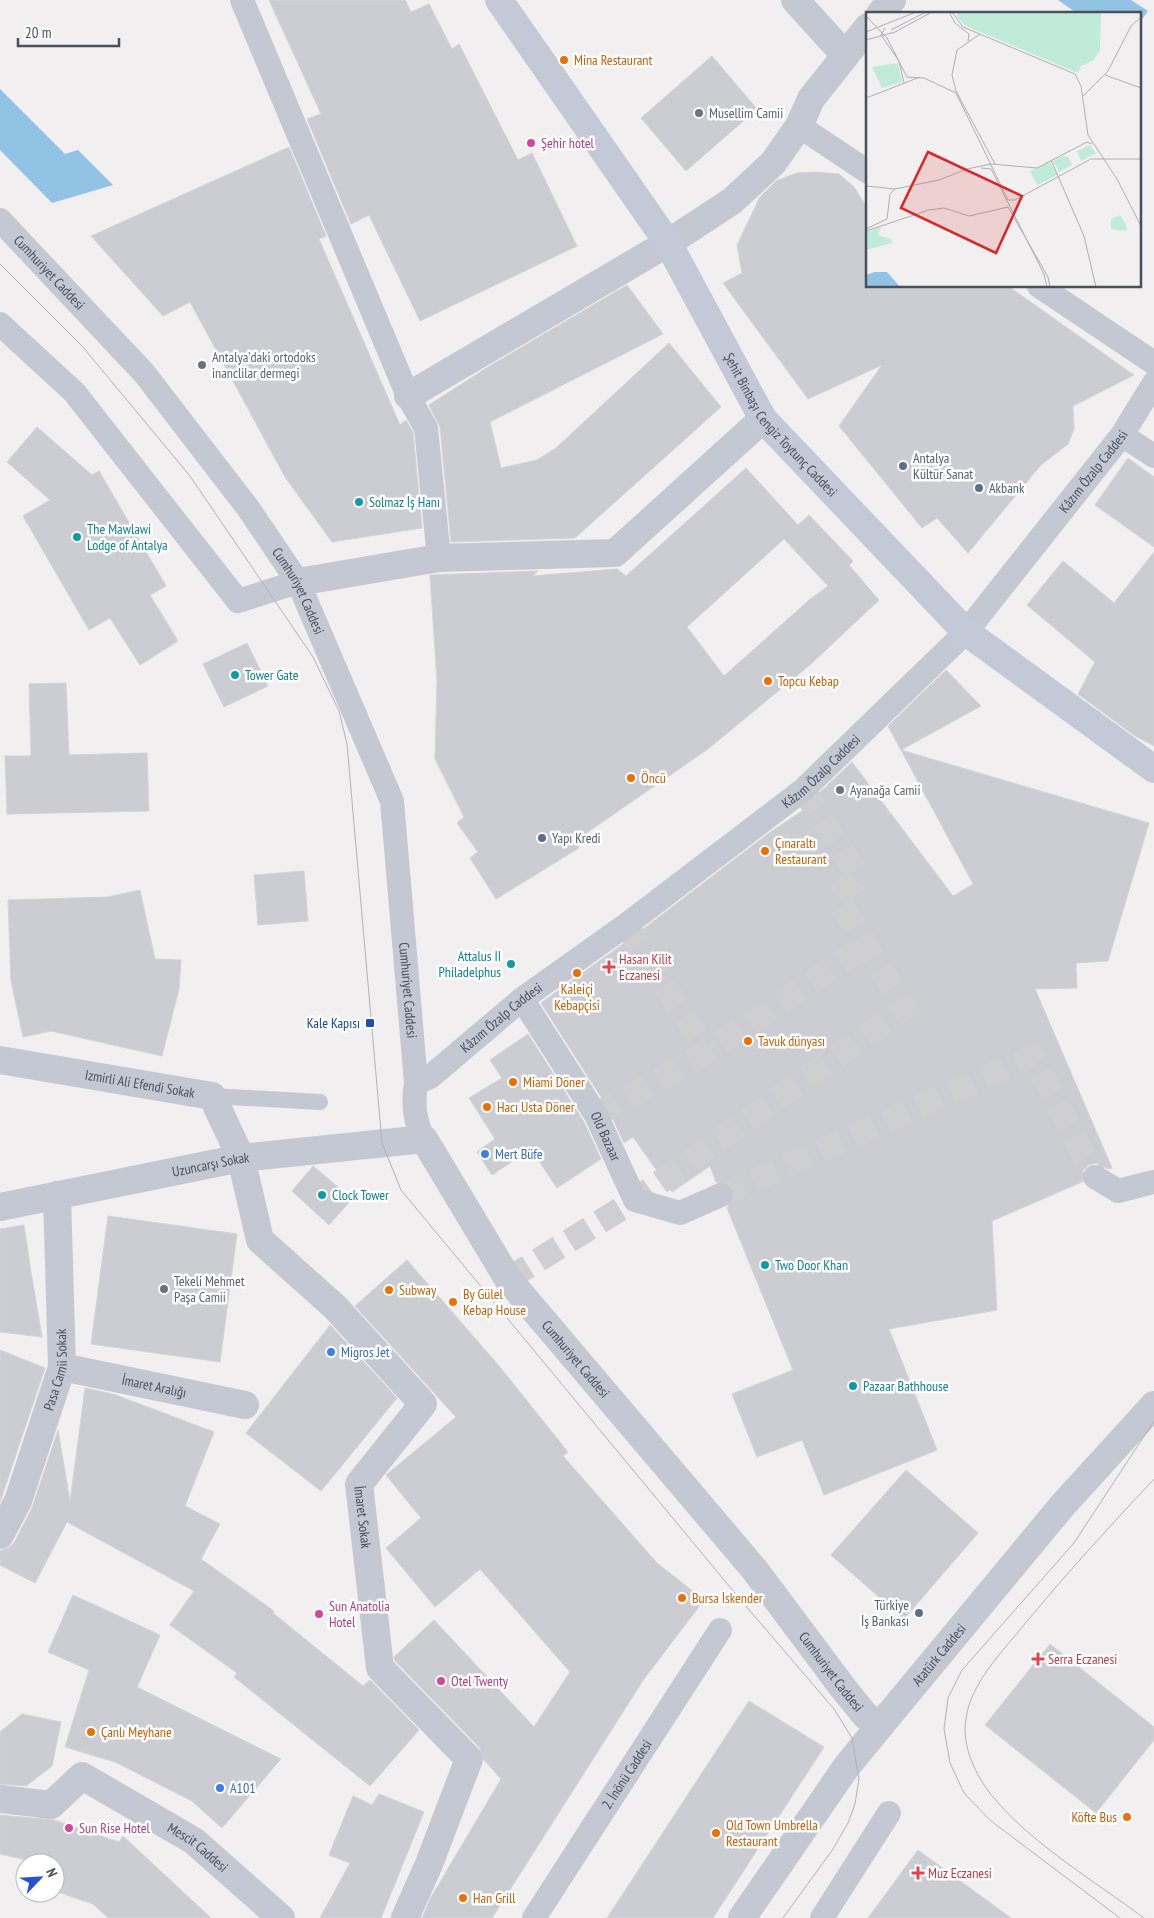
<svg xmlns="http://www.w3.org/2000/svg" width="1154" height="1918" font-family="'PT Sans Narrow',sans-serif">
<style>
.water{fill:#92c3e4}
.building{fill:#cccdd3;stroke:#d3d4da;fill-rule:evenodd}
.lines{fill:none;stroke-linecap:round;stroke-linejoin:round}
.pedestrian-tunnel{stroke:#cfcfd1;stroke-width:24;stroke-dasharray:24 12;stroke-linecap:butt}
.service{stroke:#c4c8d3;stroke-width:16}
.pedestrian{stroke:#c4c8d3;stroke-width:24}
.minor{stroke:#c4c8d3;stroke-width:28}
.tertiary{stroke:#c4c8d3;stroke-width:28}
.secondary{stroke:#c3c9d6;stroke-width:28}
.tram{stroke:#b2b3b9;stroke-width:1}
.food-dot{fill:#e8710a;stroke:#fff;stroke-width:2}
.worship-dot{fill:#6b7280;stroke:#fff;stroke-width:2}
.hotel-dot{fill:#d1479c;stroke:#fff;stroke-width:2}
.service-dot{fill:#5c6f8a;stroke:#fff;stroke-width:2}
.culture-dot{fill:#0f9aa8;stroke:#fff;stroke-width:2}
.health-dot{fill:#e0444e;stroke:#fff;stroke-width:2}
.transit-dot{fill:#1a4fb4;stroke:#fff;stroke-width:2}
.shop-dot{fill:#3f7fe0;stroke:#fff;stroke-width:2}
.labels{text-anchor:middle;stroke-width:5;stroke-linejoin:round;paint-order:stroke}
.food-label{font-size:14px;fill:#c56008;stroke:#fff;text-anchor:start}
.worship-label{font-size:14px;fill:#5b616d;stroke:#fff;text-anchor:start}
.hotel-label{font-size:14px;fill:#b23c85;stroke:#fff;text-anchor:start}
.street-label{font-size:14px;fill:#494f5b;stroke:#fff}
.service-label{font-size:14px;fill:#4e5e75;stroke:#fff;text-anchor:start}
.culture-label{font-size:14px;fill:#0d838f;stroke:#fff;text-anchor:start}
.health-label{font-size:14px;fill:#be3a42;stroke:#fff;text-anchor:start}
.transit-label{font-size:14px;fill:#164399;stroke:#fff;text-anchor:end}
.shop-label{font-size:14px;fill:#366cbe;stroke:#fff;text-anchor:start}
.inset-road{fill:none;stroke:#aeafb4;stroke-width:1}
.view{fill:#d62828;fill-opacity:0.15;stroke:#d62828;stroke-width:2.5}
.inset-edge{fill:none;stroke:#494f5b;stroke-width:2.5}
</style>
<rect width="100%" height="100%" fill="#f1efef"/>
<g class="water">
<polygon points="1058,0 1131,0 1148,11 1140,22 1140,14 1078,14"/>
<polygon points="0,89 65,154 78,150 113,185 52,203 0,150"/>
</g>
<g class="building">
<polygon points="269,0 405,0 411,12 429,4 452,49 459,44 518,160 532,153 577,246 420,321 369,215 351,224 307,119 321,114"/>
<polygon points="712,56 757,109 686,171 641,118"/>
<polygon points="289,147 326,236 319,239 400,425 406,420 413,432 422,528 332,542 285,477 190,302 163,316 91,236"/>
<polygon points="815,172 839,174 854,187 868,209 868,286 1008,286 1134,375 1073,406 1074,429 1068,444 1041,465 968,553 937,518 922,528 839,426 882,365 808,399 723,283 742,273 737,245 760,197 776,181 797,173"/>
<polygon points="627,285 663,334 490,422 501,468 537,460 556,448 669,343 721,407 575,538 451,542 440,427 429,405 488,367"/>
<polygon points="37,427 92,475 99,471 166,586 150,595 178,641 140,665 110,618 89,630 23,516 50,500 7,462"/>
<polygon points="1128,458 1154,477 1154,547 1095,505"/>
<path d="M746,468L798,525L809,515L853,561L849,565L879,600L811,664L708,749L575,841L579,848L496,899L470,858L478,852L457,823L464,817L435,759L437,681L430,575L538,571L532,576L617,569L626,576ZM784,539L828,586L809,600L724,676L687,627Z"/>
<polygon points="1154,552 1154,746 1135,736 1078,694 1095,662 1027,605 1063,561 1114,603"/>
<polygon points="247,643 268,686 224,707 203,664"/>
<polygon points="946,670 981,706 901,750 888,726"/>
<polygon points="66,683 69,755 147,753 149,811 7,814 5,756 31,756 29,684"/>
<polygon points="901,750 1149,823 1108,961 1076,963 1077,988 1035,989 1112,1168 1109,1169 1096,1163 1089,1165 1083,1170 1082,1182 992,1221 997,1310 889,1329 937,1450 824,1495 802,1440 757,1457 732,1394 793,1370 727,1208 735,1197 733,1189 729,1184 716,1182 710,1166 672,1192 633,1137 624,1143 608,1108 541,1003 634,936 769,833 817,801 814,798 852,762 953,896 973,884"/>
<polygon points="304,871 308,921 258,925 254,875"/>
<polygon points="140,890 155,959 181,960 179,989 162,1056 51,1031 23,1037 11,981 8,900 108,897"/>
<polygon points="528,1034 584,1122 601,1159 557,1188 531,1149 492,1175 477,1152 495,1139 469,1098 502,1078 490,1060"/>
<polygon points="313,1166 352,1199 329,1225 292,1191"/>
<polygon points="108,1216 237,1234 220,1362 91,1344"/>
<polygon points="24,1225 31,1272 42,1337 0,1332 0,1229"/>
<polygon points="407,1260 500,1367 568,1452 563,1456 657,1563 704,1600 644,1679 492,1918 422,1918 430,1899 501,1779 484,1760 480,1748 395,1661 394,1657 434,1620 534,1727 570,1672 480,1569 435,1607 386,1548 421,1518 386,1475 456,1417 355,1306"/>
<polygon points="330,1325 397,1398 321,1491 246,1433"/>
<polygon points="0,1350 45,1368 0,1502"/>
<polygon points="85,1388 113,1394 214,1432 185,1506 220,1524 201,1559 274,1611 273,1613 363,1686 370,1680 419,1730 370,1786 234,1677 237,1673 170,1625 194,1591 67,1522 35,1583 0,1565 0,1551 8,1548 14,1543 32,1508 58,1430 70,1502"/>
<polygon points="906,1470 978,1533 904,1619 831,1555"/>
<polygon points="73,1595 160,1635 137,1687 281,1759 222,1828 192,1801 115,1762 65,1747 89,1670 48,1652"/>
<polygon points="1050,1644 1154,1727 1154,1740 1096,1813 985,1725"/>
<polygon points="749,1701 824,1747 713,1918 607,1918"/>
<polygon points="22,1714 61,1722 52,1766 26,1786 0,1784 0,1732"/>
<polygon points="379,1794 424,1812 381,1918 320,1918 350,1863 329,1855 353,1796 372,1805"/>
<polygon points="0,1815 54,1820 119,1842 123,1836 211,1918 108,1918 93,1904 55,1891 55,1863 26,1863 27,1860 0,1854"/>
<polygon points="918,1850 1011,1918 868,1918"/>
</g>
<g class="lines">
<g class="pedestrian-tunnel">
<polyline points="626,925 707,1052"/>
<polyline points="596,1115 707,1052 866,946"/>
<polyline points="721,1195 1033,1056 1095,1177"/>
<polyline points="508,1279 635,1200 905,1008 837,898 859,876 803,790"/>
</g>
<polyline class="service" points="212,1096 320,1102"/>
<g class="pedestrian">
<polyline points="242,0 408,396 426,428 439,558"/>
<polyline points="799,126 868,172"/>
<path id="s1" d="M0,220L144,373L248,508L298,582L392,801L416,1083C413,1102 414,1122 424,1139"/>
<polyline points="1039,286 1154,363"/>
<polyline points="0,324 74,392 238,601 298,582"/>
<polyline points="1122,435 1154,456"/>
<path id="s2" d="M522,999L596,1115L635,1200L680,1213L721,1195"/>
<path id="s3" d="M416,1083L430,1077L522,999L626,925L803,790L966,632L1122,435L1154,383"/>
<polyline points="1095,1177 1118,1191 1154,1182"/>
<path id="s4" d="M534,1918L720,1630"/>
<polyline points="822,1918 889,1813"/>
</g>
<g class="minor">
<polyline points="795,0 845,55"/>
<polyline points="880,14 892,0"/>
<polyline points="408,396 668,243 732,201 773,163 799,126 811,99 868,27"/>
<polyline points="298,582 439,558 615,553 763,419"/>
<path id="s5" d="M0,1060L212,1096L241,1158L260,1240L335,1307L423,1404L359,1484L380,1668L469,1759L429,1864L405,1918"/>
<path id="s6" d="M0,1207L241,1158L424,1139L508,1279L754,1569L843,1688L865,1715L879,1727"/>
<path id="s7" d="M62,1367L245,1405"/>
<path id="s8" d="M0,1535L18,1501L62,1367L57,1195"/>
<path id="s9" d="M0,1799L51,1805L82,1776L194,1841L281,1918"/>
</g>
<path class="tertiary" id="s10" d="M742,1918L847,1766L879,1727L1062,1506L1154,1405"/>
<path class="secondary" id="s11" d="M499,0L668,243L763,419L966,632L1154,769"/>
<g class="tram">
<polyline points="0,264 82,346 190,476 313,657 339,711 347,744 382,1143 401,1190 739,1598 834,1709 852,1738 859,1779 855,1804 848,1823 833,1849 783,1918"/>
<polyline points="1120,1918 991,1821 964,1793 950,1763 944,1729 948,1698 962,1670 1074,1543 1154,1421"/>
<path d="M1144,1918C1096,1882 1032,1844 994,1798C976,1777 961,1746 966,1718C971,1683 1002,1652 1023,1626C1065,1575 1109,1527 1154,1479"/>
</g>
</g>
<g class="food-dot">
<circle cx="564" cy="60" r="5"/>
<circle cx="768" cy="681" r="5"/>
<circle cx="631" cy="778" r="5"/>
<circle cx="765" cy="851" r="5"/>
<circle cx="577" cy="973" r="5"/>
<circle cx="748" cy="1041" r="5"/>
<circle cx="513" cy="1082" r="5"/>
<circle cx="487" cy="1107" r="5"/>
<circle cx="389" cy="1290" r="5"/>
<circle cx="453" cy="1302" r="5"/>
<circle cx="682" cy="1598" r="5"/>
<circle cx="91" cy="1732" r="5"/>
<circle cx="1127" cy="1817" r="5"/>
<circle cx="716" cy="1833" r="5"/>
<circle cx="463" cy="1898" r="5"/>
</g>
<g class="worship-dot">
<circle cx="699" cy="113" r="5"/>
<circle cx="202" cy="365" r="5"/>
<circle cx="840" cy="790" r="5"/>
<circle cx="164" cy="1289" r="5"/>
</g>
<g class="hotel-dot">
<circle cx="531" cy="143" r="5"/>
<circle cx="319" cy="1614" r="5"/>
<circle cx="441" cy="1681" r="5"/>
<circle cx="69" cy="1828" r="5"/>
</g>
<g class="service-dot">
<circle cx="903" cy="466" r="5"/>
<circle cx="979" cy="488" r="5"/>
<circle cx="542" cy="838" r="5"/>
<circle cx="919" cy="1613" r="5"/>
</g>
<g class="culture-dot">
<circle cx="359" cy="502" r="5"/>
<circle cx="77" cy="537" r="5"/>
<circle cx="235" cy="675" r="5"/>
<circle cx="511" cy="964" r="5"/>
<circle cx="322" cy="1195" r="5"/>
<circle cx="765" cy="1265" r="5"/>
<circle cx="853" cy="1386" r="5"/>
</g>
<g class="health-dot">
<path d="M606.5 959.5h5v5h5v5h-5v5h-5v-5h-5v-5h5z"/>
<path d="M1035.5 1651.5h5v5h5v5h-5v5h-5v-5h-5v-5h5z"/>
<path d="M915.5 1865.5h5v5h5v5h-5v5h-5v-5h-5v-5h5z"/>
</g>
<rect class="transit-dot" x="365" y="1018" width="10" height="10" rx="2.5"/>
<g class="shop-dot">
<circle cx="485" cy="1154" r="5"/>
<circle cx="331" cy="1352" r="5"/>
<circle cx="220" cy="1788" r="5"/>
</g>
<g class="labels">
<g class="food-label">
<text x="574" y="65">Mina Restaurant</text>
<text x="778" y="686">Topcu Kebap</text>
<text x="641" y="783">Öncü</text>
<text x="775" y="848">Çınaraltı<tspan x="775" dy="16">Restaurant</tspan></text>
<text x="577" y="994" text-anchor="middle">Kaleiçi<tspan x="577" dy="16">Kebapçisi</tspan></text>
<text x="758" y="1046">Tavuk dünyası</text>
<text x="523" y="1087">Miami Döner</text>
<text x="497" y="1112">Hacı Usta Döner</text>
<text x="399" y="1295">Subway</text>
<text x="463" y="1299">By Gülel<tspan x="463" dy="16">Kebap House</tspan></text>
<text x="692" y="1603">Bursa İskender</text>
<text x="101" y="1737">Çanlı Meyhane</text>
<text x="1117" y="1822" text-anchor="end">Köfte Bus</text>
<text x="726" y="1830">Old Town Umbrella<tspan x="726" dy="16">Restaurant</tspan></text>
<text x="473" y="1903">Han Grill</text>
</g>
<g class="worship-label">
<text x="709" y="118">Musellim Camii</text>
<text x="212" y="362">Antalya’daki ortodoks<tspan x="212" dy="16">inanclilar dermegi</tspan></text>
<text x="850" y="795">Ayanağa Camii</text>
<text x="174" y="1286">Tekeli Mehmet<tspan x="174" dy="16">Paşa Camii</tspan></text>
</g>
<g class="hotel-label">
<text x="541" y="148">Şehir hotel</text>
<text x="329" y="1611">Sun Anatolia<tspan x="329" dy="16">Hotel</tspan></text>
<text x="451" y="1686">Otel Twenty</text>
<text x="79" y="1833">Sun Rise Hotel</text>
</g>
<g class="street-label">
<text dy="5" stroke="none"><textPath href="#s1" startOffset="72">Cumhuriyet Caddesi</textPath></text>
<text dy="5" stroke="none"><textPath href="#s11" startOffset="511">Şehit Binbaşı Cengiz Toytunç Caddesi</textPath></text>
<text dy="5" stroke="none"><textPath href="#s3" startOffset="918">Kâzım Özalp Caddesi</textPath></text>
<text dy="5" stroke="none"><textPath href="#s1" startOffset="478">Cumhuriyet Caddesi</textPath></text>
<text dy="5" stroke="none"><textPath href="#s3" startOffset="512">Kâzım Özalp Caddesi</textPath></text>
<text dy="5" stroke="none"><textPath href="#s1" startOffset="898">Cumhuriyet Caddesi</textPath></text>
<text dy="5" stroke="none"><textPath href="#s3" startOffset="108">Kâzım Özalp Caddesi</textPath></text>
<text dy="5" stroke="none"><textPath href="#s5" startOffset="142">Izmirli Ali Efendi Sokak</textPath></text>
<text dy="5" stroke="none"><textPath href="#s2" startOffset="161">Old Bazaar</textPath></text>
<text dy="5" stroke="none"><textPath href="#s6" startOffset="215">Uzuncarşı Sokak</textPath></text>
<text dy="5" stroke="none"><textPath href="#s6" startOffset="698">Cumhuriyet Caddesi</textPath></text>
<text dy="5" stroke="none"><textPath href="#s8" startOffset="176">Pasa Camii Sokak</textPath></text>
<text dy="5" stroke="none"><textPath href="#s7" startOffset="94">İmaret Aralığı</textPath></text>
<text dy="5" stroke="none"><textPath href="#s5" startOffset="735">İmaret Sokak</textPath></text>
<text dy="5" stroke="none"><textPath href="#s10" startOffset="329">Atatürk Caddesi</textPath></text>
<text dy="5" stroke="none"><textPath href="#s6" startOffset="1102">Cumhuriyet Caddesi</textPath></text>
<text dy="5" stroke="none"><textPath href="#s4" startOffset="171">2. İnönü Caddesi</textPath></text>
<text dy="5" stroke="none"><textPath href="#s9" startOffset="230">Mescit Caddesi</textPath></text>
</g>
<g class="service-label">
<text x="913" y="463">Antalya<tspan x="913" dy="16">Kültür Sanat</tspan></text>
<text x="989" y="493">Akbank</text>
<text x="552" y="843">Yapı Kredi</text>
<text x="909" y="1610" text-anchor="end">Türkiye<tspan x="909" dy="16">İş Bankası</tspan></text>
</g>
<g class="culture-label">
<text x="369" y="507">Solmaz İş Hanı</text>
<text x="87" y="534">The Mawlawi<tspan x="87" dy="16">Lodge of Antalya</tspan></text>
<text x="245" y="680">Tower Gate</text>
<text x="501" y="961" text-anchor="end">Attalus II<tspan x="501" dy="16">Philadelphus</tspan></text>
<text x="332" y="1200">Clock Tower</text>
<text x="775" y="1270">Two Door Khan</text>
<text x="863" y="1391">Pazaar Bathhouse</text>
</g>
<g class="health-label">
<text x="619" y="964">Hasan Kilit<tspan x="619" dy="16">Eczanesi</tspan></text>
<text x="1048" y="1664">Serra Eczanesi</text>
<text x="928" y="1878">Muz Eczanesi</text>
</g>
<g class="transit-label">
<text x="360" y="1028">Kale Kapısı</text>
</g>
<g class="shop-label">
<text x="495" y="1159">Mert Büfe</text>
<text x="341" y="1357">Migros Jet</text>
<text x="230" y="1793">A101</text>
</g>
</g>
<g transform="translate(866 12)">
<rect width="275" height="275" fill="#f1efef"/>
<path d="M92,0H235L234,38L228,48L215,54L212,61L100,14L91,5ZM32,51L36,70L16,76L6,55ZM224,133L230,141L215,149L211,139ZM197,144L202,145L206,153L193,160L187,149ZM184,150L191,163L171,173L164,159ZM254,203L260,213L261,219L245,217V207ZM15,215L12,223L25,227L26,231L0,238V220Z" fill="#c1ebd9"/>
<path d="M9,260H21L34,275H0V263Z" fill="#92c3e4"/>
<path class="inset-road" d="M83,0L89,11L103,22L102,29M86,0L97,15L209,62L215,74L222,123L251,167L275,214M0,4L21,26L41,65L58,66L90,81L142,188H149L225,147H275M19,16L15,23L33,49L38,71M25,18L60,0M0,20L50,0M114,22L91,38L86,63L90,79L129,152M0,28L29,20L66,0M239,63L275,76M217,84L242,59L265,14L275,5M0,86L54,65M185,148L218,224L230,275M115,156L125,157L178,262L181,275M0,174L29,177M0,217L21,207L24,182L29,177L73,168L101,157L125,152L171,156L221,130L226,132M0,219L63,198L78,196L103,204L142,195L182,265L184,275"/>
<path class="view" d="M62,140L156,184L130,241L35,196Z"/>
<rect width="275" height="275" class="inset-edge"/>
</g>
<g transform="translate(40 1878) rotate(65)"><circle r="24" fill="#ffffff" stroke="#b6b9bd"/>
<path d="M0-4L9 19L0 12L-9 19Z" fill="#2852d2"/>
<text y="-8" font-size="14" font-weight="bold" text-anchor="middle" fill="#494f5b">N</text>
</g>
<path d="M18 38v8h101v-8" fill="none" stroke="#494f5b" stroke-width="2.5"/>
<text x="25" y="38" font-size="15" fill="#494f5b" stroke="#ffffff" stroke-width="4" paint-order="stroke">20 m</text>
</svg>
